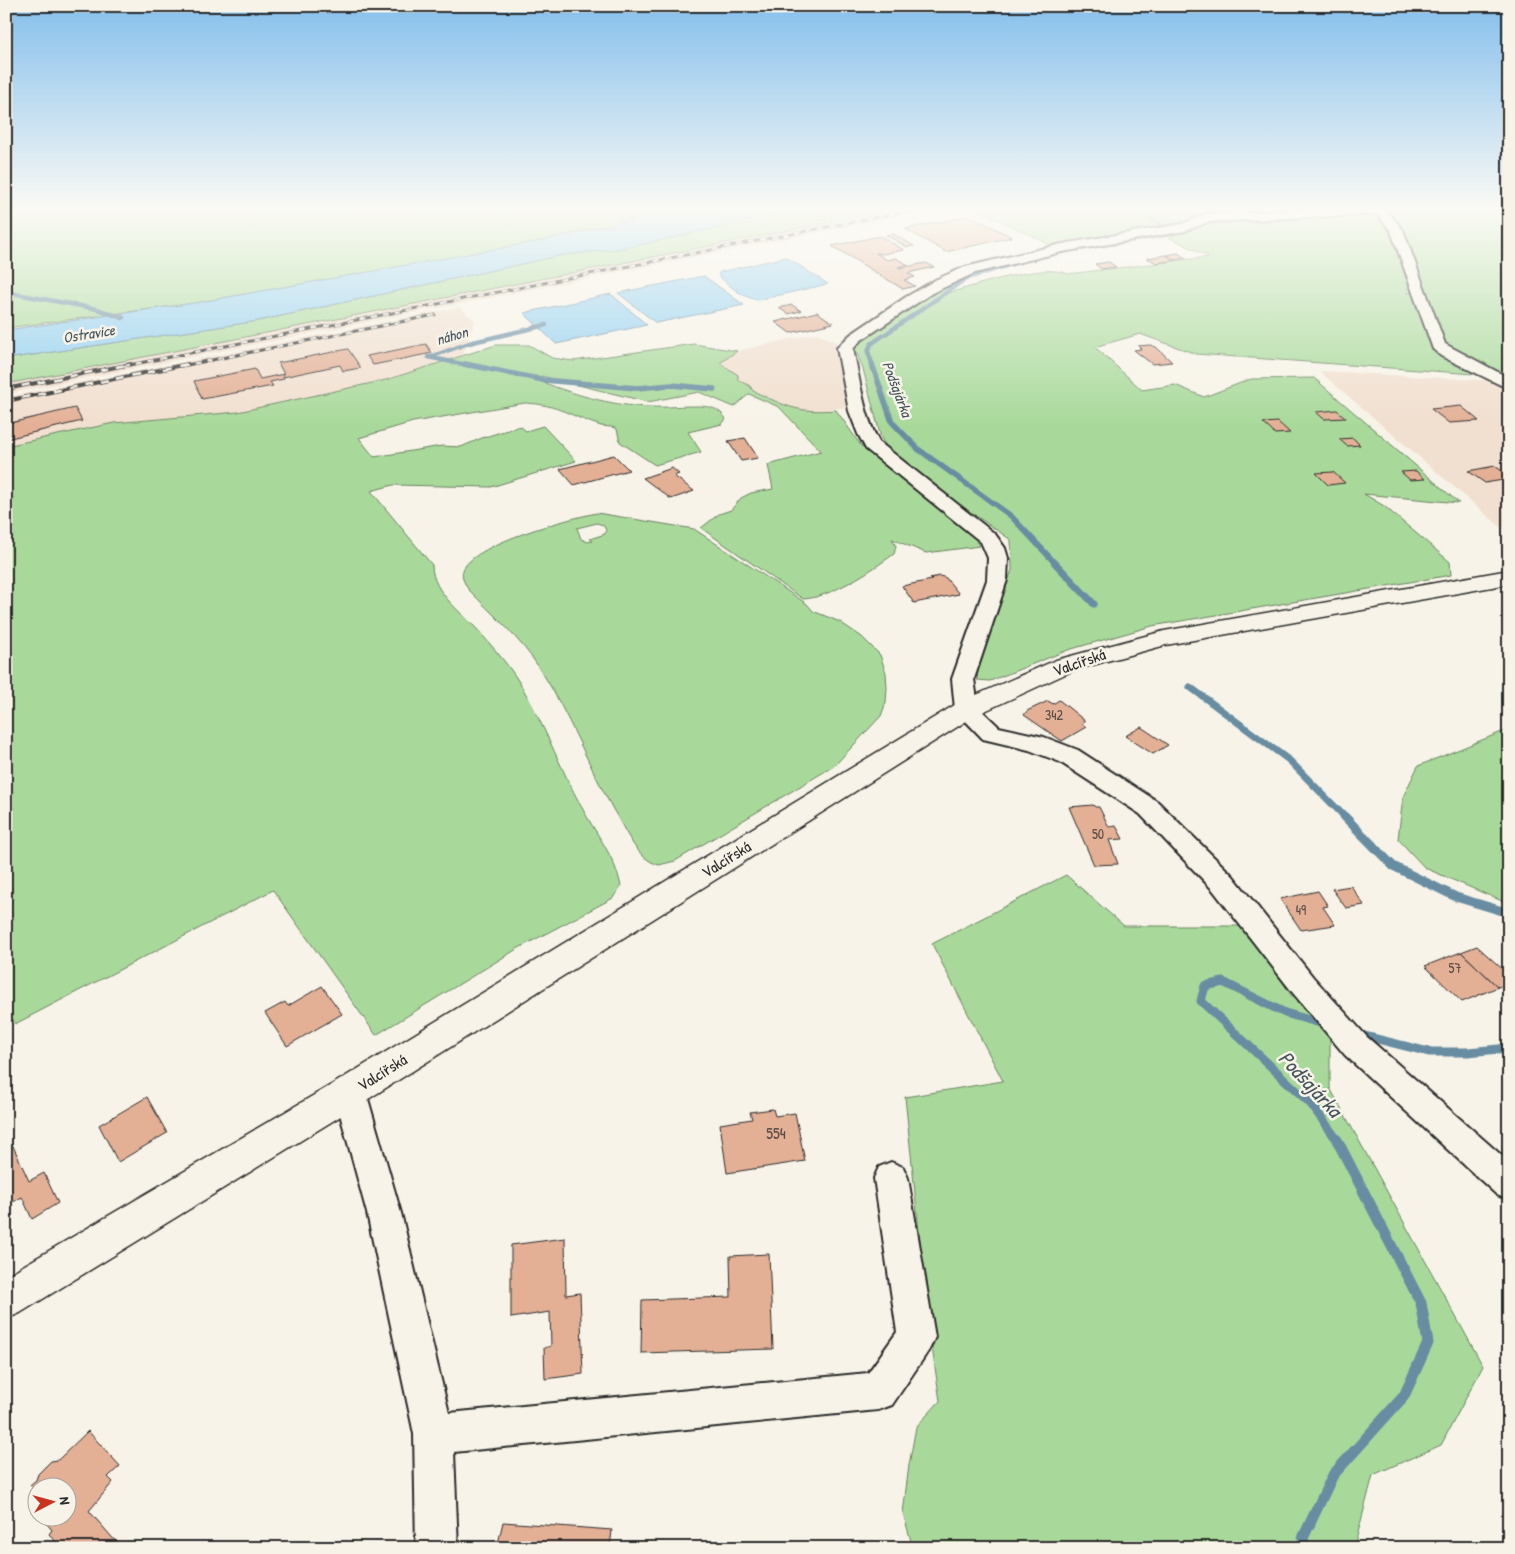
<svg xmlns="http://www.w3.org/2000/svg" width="1515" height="1554" font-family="'Patrick Hand',sans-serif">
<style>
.built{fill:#f1dfcf}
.green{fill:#a8d99a;stroke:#6a8262;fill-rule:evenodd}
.water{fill:#90cff1;stroke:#688da2}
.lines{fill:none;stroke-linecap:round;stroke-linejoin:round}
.stream-far4{stroke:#688da2;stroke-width:4.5}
.stream-far3{stroke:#688da2;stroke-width:5.5}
.stream-far2{stroke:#688da2;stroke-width:7}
.stream-far1{stroke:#688da2;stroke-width:9}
.stream{stroke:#688da2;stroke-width:11}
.building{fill:#e3b096;stroke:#2b2b2b}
.minor-casing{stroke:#2b2b2b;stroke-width:4}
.secondary-casing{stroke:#2b2b2b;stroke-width:3}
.minor{fill:#f7f3e8;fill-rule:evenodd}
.secondary{fill:#f7f3e8;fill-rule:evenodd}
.rail-far1-casing{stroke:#2b2b2b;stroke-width:3}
.rail-casing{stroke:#2b2b2b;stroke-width:4}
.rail-far1{stroke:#f7f3e8;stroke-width:2;stroke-dasharray:6;stroke-linecap:butt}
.rail{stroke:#f7f3e8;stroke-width:2.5;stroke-dasharray:8;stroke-linecap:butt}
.labels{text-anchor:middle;stroke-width:5;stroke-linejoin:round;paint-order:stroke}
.number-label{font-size:14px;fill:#594c46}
.far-water-label{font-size:15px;font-style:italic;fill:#44545c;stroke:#f7f3e8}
.street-label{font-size:16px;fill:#2b2b2b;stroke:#f7f3e8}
.near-number-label{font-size:16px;fill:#594c46}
.near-water-label{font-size:21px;font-style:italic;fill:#44545c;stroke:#f7f3e8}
</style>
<rect width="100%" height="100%" fill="#f7f3e8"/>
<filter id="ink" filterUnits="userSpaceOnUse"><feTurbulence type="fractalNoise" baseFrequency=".02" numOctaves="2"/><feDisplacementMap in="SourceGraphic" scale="10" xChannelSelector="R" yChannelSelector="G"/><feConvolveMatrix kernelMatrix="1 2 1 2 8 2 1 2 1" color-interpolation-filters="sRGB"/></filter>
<g filter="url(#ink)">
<g class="built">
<polygon points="893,210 933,210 6,394 6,384"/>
<polygon points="459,307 475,321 462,357 386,380 238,412 114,423 6,446 6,397"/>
<polygon points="817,333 840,344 840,360 854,406 810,412 796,410 753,391 750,386 738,380 719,363 737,351"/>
<polygon points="1319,371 1498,381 1509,386 1509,534"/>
</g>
<g class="green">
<polygon points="6,210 671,210 546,240 392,268 195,303 6,328"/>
<polygon points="797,210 893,210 6,384 6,359 258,321 563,255 625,248"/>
<polygon points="979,210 1209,210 1205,217 1183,226 1055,247"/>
<path d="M1385,210H1509V379L1491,371L1474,374L1196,354L1140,334L1095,347L1142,390L1175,385L1204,397L1251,379L1314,378L1459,503L1364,494L1384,506L1450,562L1451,575L1152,626L1068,650L990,681L977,680L979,662L1012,570L1011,540L910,470L889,451L881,438L863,369L855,349L857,343L950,282L948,293C976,286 1043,262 1068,274L1209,257L1163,234L1210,219L1369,212L1379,214L1393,229L1409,273L1408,293L1420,291L1415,262L1408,240Z"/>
<path d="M694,344L737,351L720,363L738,375V380L750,386L753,391C788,407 797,413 836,410L862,447L973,536L980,546L926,553L892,539L896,546L894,554C872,570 830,598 803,599L701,528L719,514L731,510L741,498L751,493L773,489L768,465L821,451L779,407L749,394L734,407L699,392L648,402L541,376L534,379C570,393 610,406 650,407C664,408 678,406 692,406C706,406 718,406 726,419L722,424L688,432L701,452L655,465L620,442L617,429C611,426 607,427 601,426C572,417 558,404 525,403L413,422L359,438L374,457L442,446L461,447L482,438L520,426L526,431L543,426L576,461L491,487L393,485L371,491L432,565C432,594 465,614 483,636C497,652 511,668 522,687C544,725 560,767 581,806C595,833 615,856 621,886L613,898L517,949L376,1035L273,890L15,1024L6,1007V446L114,423L238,412L386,380L496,345H529L552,358L573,361Z"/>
<path d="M597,513L694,529L807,604L813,611L840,622L862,637L880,655L886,673L887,688L886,702L881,716L834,766L675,861L659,865C636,859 626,830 614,811C588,765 569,714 540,669C521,639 492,614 468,589C464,582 460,576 464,568C477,543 570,518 597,513ZM597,523L603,525L606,530L605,534L590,539L593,541L588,542L581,539L577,528Z"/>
<polygon points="1509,729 1509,904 1425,868 1398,839 1403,797 1418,766"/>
<polygon points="1066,875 1124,926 1246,926 1291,995 1330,1035 1330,1088 1483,1366 1441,1445 1373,1475 1354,1548 913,1548 903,1513 909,1465 916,1427 940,1401 929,1327 905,1097 1003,1081 932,944"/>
</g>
<g class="water">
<polygon points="671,210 797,210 625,248 563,255 258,321 6,359 6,330 195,303 546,240"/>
<path d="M786,257L828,284L758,300C742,297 729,286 718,275L720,272Z"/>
<polygon points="704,276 744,305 656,323 618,293"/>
<polygon points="611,294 647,325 556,344 524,313"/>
</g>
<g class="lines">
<g class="stream-far4">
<polyline points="1053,253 1171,234 1158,222 1135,210"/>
<polyline points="6,292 97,309 123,318"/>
<polyline points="428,357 471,366"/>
<polyline points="430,357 469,343 546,325"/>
<polyline points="873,366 868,352 871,344 967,278 1022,261"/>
</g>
<g class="stream-far3">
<polyline points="465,364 543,380 637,388 672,385 714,389"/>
<polyline points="872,364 892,422 918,449 1011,516 1056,564"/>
</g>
<g class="stream-far2">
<polyline points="1055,563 1094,604"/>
<polyline points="1190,687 1290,761 1345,817"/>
</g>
<g class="stream-far1">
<polyline points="1344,816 1393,866 1456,897 1509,913"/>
<polyline points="1327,1025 1285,1013 1223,982 1205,986 1201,1001 1311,1104 1338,1141"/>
<polyline points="1357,1034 1429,1052 1468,1052 1509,1048"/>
</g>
<polyline class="stream" points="1305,1548 1303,1538 1333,1475 1404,1396 1428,1343 1421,1303 1337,1140"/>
</g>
<g class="building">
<polygon points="970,216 1012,237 946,252 905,229"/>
<polygon points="893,234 914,246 907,247 886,235"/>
<polygon points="880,236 904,250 883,254 876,253 887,260 896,258 908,265 898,267 900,268 926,263 934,267 908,273 915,277 904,280 915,286 903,289 832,246"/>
<polygon points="1178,253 1186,258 1175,260 1167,255"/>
<polygon points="1166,255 1175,260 1157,263 1147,258"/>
<polygon points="1109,262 1116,267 1101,269 1095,264"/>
<polygon points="792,305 801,311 788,314 779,308"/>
<polygon points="817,312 833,323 790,333 775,322"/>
<polygon points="426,344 432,353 373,365 367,356"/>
<polygon points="1150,345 1156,347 1172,362 1152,364 1134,350 1141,349 1138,346"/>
<polygon points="348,349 361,368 343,371 340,365 283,377 284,379 270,382 273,386 202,399 194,381 255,369 260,379 284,374 278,363"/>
<polygon points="1461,406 1479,421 1449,423 1431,409"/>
<polygon points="75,408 82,421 6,439 6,424"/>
<polygon points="1337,410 1346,418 1324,419 1316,412"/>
<polygon points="1278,422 1290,433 1275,434 1263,423"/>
<polygon points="745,438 758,458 741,461 728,441"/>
<polygon points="1353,438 1360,445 1347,446 1339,439"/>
<polygon points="614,455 629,470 574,485 560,469"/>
<polygon points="1495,466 1509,476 1509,479 1485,483 1468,471"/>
<polygon points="672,468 679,474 674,476 694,491 671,499 643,478"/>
<polygon points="1416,471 1425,479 1410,480 1401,472"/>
<polygon points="1333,472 1345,483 1328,485 1316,473"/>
<polygon points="940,576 946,578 959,594 914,603 902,586 932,580 930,578"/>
<polygon points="1059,700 1085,721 1081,723 1086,727 1062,741 1024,715 1027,711 1048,701 1053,704"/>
<polygon points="1141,727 1168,745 1153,754 1125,736"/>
<polygon points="1093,805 1095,807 1099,807 1109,827 1116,826 1123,839 1109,840 1118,864 1094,865 1069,807"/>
<polygon points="1351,886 1364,905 1346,908 1332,889"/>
<polygon points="1318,891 1328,906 1323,907 1335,925 1301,930 1280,899"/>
<polygon points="1509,924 1509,941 1502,938"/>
<polygon points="1477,946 1509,975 1509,983 1498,987 1461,952"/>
<polygon points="1461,952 1498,987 1462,1002 1425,966"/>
<polygon points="322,986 342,1014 287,1046 265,1013 285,1002 288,1006"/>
<polygon points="147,1097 167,1133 118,1162 99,1125"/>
<polygon points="773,1109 775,1116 795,1113 805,1161 727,1173 720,1124 752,1119 750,1112"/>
<polygon points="13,1146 29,1181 44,1173 58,1203 32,1219 22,1197 6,1206 6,1150"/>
<polygon points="565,1238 566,1295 580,1293 583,1374 545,1379 544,1348 551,1346 550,1312 511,1318 511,1245"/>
<polygon points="769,1254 773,1349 641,1353 642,1300 731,1297 730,1256"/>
<polygon points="88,1431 120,1466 108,1477 113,1482 89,1511 117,1543 113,1548 61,1548 49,1534 52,1530 47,1524 55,1516 68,1516 68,1486 38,1486 38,1494 30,1485 36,1480 38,1474 51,1461 58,1460"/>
<polygon points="503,1522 612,1530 610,1548 497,1548"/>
</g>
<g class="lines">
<g class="minor-casing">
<g id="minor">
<path d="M1301,210H1386L1403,230L1445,344L1509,378V389L1441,356L1433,349L1391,231L1377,214L1208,222L1185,231L1062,252L975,273L932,293L860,341L853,349C860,380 863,413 879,442L995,534L1005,548L1008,558L1007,580L974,679L978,707L999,727L1044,737L1078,750L1158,802L1233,876L1313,977L1367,1037L1509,1162V1200L1497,1195L1345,1055L1293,993L1213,890L1140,814L1060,762L1029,750L983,739L959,714L955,709L952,679L987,580L988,558L981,542L866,449L858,434L849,411L837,348L850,335L906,297L937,279L965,267L1062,244L1182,224L1206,214Z"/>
<polygon points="350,1078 361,1082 366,1092 401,1213 449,1413 868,1373 897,1332 874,1178 879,1167 891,1162 903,1167 908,1178 935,1337 929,1350 892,1405 878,1410 454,1452 458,1548 416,1548 414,1434 367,1213 334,1092 339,1082"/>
</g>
</g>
<g class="secondary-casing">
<polygon id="secondary" points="1509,570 1509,584 1166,645 1074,670 976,715 362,1103 20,1313 6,1319 6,1276 338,1081 958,703 1056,660 1164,631"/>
</g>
<use href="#minor" class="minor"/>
<use href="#secondary" class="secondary"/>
<g class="rail-far1-casing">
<g id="rail-far1">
<polyline points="124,366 913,210"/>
<polyline points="182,366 435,315"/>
</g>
</g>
<g class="rail-casing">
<g id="rail">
<polyline points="6,389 131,364"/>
<polyline points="6,401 188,364"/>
</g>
</g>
<use href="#rail-far1" class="rail-far1"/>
<use href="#rail" class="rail"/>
</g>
</g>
<linearGradient id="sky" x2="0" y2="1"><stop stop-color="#85bfec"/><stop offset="0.49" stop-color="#fbfaf5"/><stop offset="1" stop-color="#fbfaf5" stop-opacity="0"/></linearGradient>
<rect width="1515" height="427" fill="url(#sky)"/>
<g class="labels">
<g class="number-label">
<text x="1054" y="720">342</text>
<text x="1098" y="839">50</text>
<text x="1301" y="915">49</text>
<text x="1455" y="973">57</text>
</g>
<g class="far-water-label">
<text transform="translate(89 334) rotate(-9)" y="5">Ostravice</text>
<text transform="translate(452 336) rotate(-16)" y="5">náhon</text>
<text transform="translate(897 389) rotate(69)" y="5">Podšajárka</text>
</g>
<g class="street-label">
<text transform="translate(1079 662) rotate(-19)" y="6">Valcířská</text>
<text transform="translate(726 859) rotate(-32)" y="6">Valcířská</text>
<text transform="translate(382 1072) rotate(-32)" y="6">Valcířská</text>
</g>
<g class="near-number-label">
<text x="776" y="1139">554</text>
</g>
<g class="near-water-label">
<text transform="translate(1310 1084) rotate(47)" y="7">Podšajárka</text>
</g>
</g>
<rect width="1515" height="1554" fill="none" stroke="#f7f3e8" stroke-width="25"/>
<rect x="12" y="12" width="1490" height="1529" fill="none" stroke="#2b2b2b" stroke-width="2" filter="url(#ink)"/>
<g transform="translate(52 1502) rotate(84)"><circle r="24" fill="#f7f3e8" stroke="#a5a39c"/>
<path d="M0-4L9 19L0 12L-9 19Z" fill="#c8321e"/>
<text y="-8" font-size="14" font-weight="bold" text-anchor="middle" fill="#2b2b2b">N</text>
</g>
</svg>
